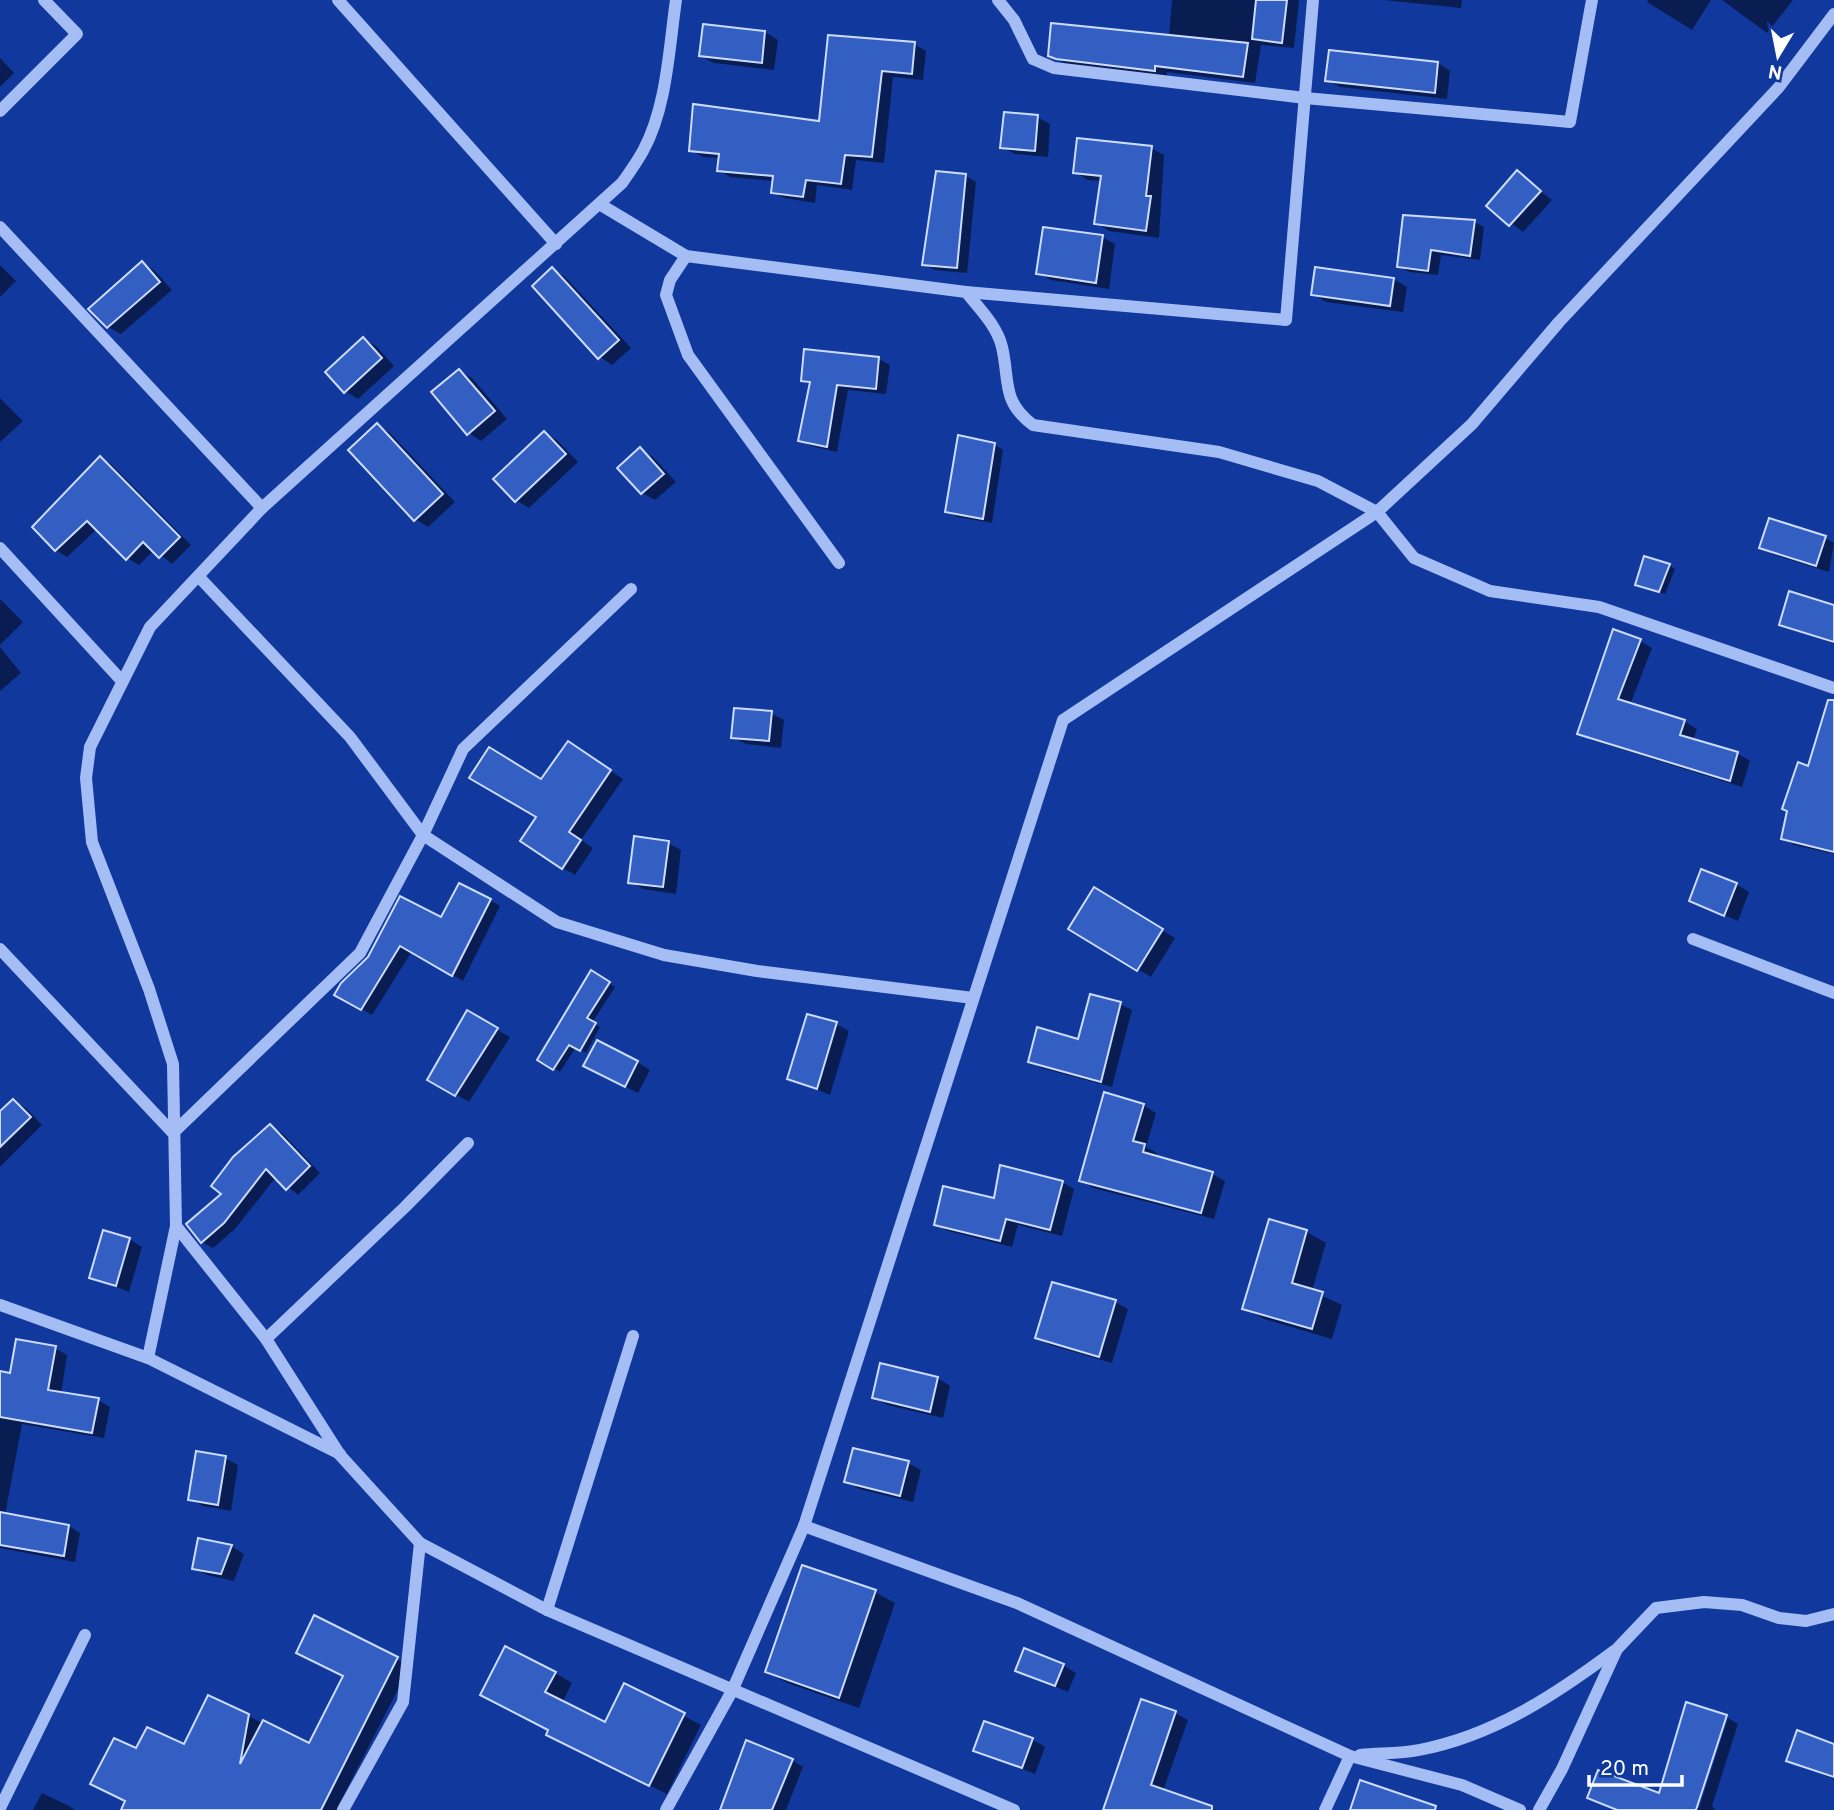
<svg xmlns="http://www.w3.org/2000/svg" width="1834" height="1810" font-family="Overpass,sans-serif">
<style>
.shadow{fill:#0007}
.building{fill:#345fc2;stroke:#cddcfe;stroke-width:2}
.lines{fill:none;stroke-linecap:round;stroke-linejoin:round}
.minor{stroke:#a5bdf5;stroke-width:12}
</style>
<rect width="100%" height="100%" fill="#11389c"/>
<g class="shadow">
<polygon points="1172,0 1299,0 1294,48 1261,45 1255,83 1167,72 1167,77 1070,66 1049,55 1169,37"/>
<polygon points="1384,0 1462,0 1461,8"/>
<polygon points="1648,0 1711,0 1692,30 1647,2"/>
<polygon points="1722,0 1793,0 1767,33"/>
<polygon points="765,32 778,40 774,70 714,63 701,56"/>
<polygon points="830,37 914,44 926,51 923,80 893,77 884,163 856,160 852,190 817,185 815,203 784,198 772,192 774,181 730,177 719,170 720,158 703,157 691,150 821,123"/>
<polygon points="0,58 14,73 0,87"/>
<polygon points="1438,63 1450,71 1447,99 1340,87 1327,80"/>
<polygon points="1037,117 1050,124 1048,157 1015,154 1002,147"/>
<polygon points="1151,148 1164,155 1159,238 1109,231 1096,223 1102,181 1088,180 1075,172"/>
<polygon points="937,173 966,176 976,182 967,273 935,270 924,264"/>
<polygon points="1517,173 1552,200 1523,232 1488,206"/>
<polygon points="1474,222 1484,227 1480,260 1441,255 1438,275 1409,272 1399,266"/>
<polygon points="1102,237 1115,244 1109,289 1051,280 1038,273"/>
<polygon points="142,263 155,271 172,290 121,334 108,327"/>
<polygon points="0,265 16,281 0,297"/>
<polygon points="552,269 565,277 631,348 612,365 600,357"/>
<polygon points="1317,269 1394,279 1407,287 1403,312 1326,302 1313,294"/>
<polygon points="363,339 376,346 394,366 358,399 345,391"/>
<polygon points="879,359 890,365 886,394 848,390 837,452 811,446 800,440 811,385 803,380"/>
<polygon points="459,371 472,378 507,419 481,441 469,433"/>
<polygon points="0,398 23,421 0,442"/>
<polygon points="377,425 390,433 455,502 428,527 415,519"/>
<polygon points="544,433 557,440 578,462 529,508 517,501 496,479"/>
<polygon points="994,444 1003,450 992,523 957,517 947,511"/>
<polygon points="640,450 653,457 676,482 655,500 642,493"/>
<polygon points="100,458 112,465 191,545 172,564 154,550 139,565 127,558 97,529 67,557 56,550"/>
<polygon points="1825,538 1834,543 1829,572 1774,555 1762,548"/>
<polygon points="1669,565 1675,569 1665,594 1637,585"/>
<polygon points="0,599 23,622 0,645"/>
<polygon points="1834,606 1834,644 1781,624"/>
<polygon points="1640,641 1652,648 1630,705 1684,721 1697,729 1693,740 1738,754 1750,761 1742,787 1592,740 1580,733"/>
<polygon points="0,647 21,673 0,691"/>
<polygon points="771,713 784,720 781,748 746,744 733,737"/>
<polygon points="1834,713 1834,854 1794,845 1783,838"/>
<polygon points="581,751 623,779 581,840 593,848 575,875 563,868 542,781"/>
<polygon points="668,843 681,850 676,894 643,889 630,882"/>
<polygon points="1736,884 1749,892 1738,921 1691,901"/>
<polygon points="1107,897 1175,938 1151,977 1070,928"/>
<polygon points="490,900 500,906 463,981 412,951 372,1015 337,994 369,958 442,919"/>
<polygon points="591,972 615,987 592,1023 600,1027 586,1053 576,1047 560,1072 539,1059"/>
<polygon points="1120,1004 1132,1010 1112,1087 1041,1068 1030,1061 1079,1041"/>
<polygon points="468,1013 510,1037 469,1102 430,1079"/>
<polygon points="836,1024 849,1031 830,1095 789,1078"/>
<polygon points="637,1062 650,1070 638,1093 598,1073"/>
<polygon points="13,1101 26,1108 42,1125 0,1167 0,1114"/>
<polygon points="1143,1105 1156,1113 1146,1147 1157,1153 1156,1157 1212,1174 1225,1181 1214,1219 1093,1188 1081,1180"/>
<polygon points="270,1126 282,1133 320,1173 298,1195 276,1177 235,1229 213,1248 202,1242"/>
<polygon points="1062,1182 1074,1189 1062,1236 1018,1225 1012,1247 948,1231 936,1224 995,1200"/>
<polygon points="1271,1221 1307,1232 1326,1243 1312,1291 1342,1305 1332,1339 1264,1319 1244,1308"/>
<polygon points="129,1239 142,1247 129,1292 91,1277"/>
<polygon points="1115,1302 1128,1309 1112,1363 1050,1345 1038,1338"/>
<polygon points="55,1348 67,1355 61,1394 98,1400 110,1407 104,1438 22,1424 5,1515 69,1526 80,1533 75,1562 0,1548 0,1373 12,1375"/>
<polygon points="938,1378 950,1386 943,1418 887,1405 874,1397"/>
<polygon points="225,1458 238,1465 231,1511 203,1506 190,1499"/>
<polygon points="908,1463 921,1470 913,1502 859,1489 846,1481"/>
<polygon points="231,1546 244,1554 234,1581 207,1575 194,1568"/>
<polygon points="875,1592 895,1603 859,1708 787,1683 767,1672"/>
<polygon points="315,1618 410,1666 336,1810 123,1810 137,1751 184,1747 248,1716 310,1746 345,1676"/>
<polygon points="1063,1665 1076,1673 1068,1692 1017,1670"/>
<polygon points="555,1673 572,1683 562,1703 605,1724 625,1685 701,1725 667,1794 566,1744 550,1731 499,1704"/>
<polygon points="1175,1713 1188,1720 1163,1791 1217,1810 1105,1810"/>
<polygon points="1728,1718 1738,1724 1712,1806 1716,1810 1615,1810 1589,1798 1660,1796 1699,1808"/>
<polygon points="1032,1739 1045,1747 1035,1774 976,1751"/>
<polygon points="1834,1745 1834,1779 1788,1760"/>
<polygon points="792,1760 803,1767 786,1810 722,1810"/>
<polygon points="42,1793 69,1806 75,1810 33,1810"/>
</g>
<g class="building">
<polygon points="1256,0 1287,0 1282,43 1252,39"/>
<polygon points="1051,23 1248,43 1243,77 1155,66 1155,71 1056,59 1048,56"/>
<polygon points="703,24 765,31 762,63 699,56"/>
<polygon points="828,35 915,42 912,74 882,71 872,157 845,155 841,184 806,180 803,197 771,193 773,176 717,171 719,154 689,151 693,104 819,121"/>
<polygon points="1329,50 1438,62 1435,93 1325,81"/>
<polygon points="1004,112 1038,115 1035,151 1000,148"/>
<polygon points="1077,138 1152,146 1146,196 1151,196 1146,231 1094,224 1101,176 1073,173"/>
<polygon points="1517,170 1541,191 1509,226 1486,206"/>
<polygon points="936,171 966,174 957,268 922,265"/>
<polygon points="1403,215 1475,220 1470,256 1431,250 1428,271 1397,267"/>
<polygon points="1043,227 1103,235 1096,283 1036,274"/>
<polygon points="142,261 160,282 107,328 88,309"/>
<polygon points="552,267 619,340 598,359 532,286"/>
<polygon points="1315,267 1394,278 1390,306 1311,295"/>
<polygon points="363,337 382,358 344,393 325,372"/>
<polygon points="804,349 879,357 876,389 837,385 827,447 798,441 810,382 801,381"/>
<polygon points="459,369 495,411 467,435 431,392"/>
<polygon points="377,423 443,494 414,521 348,450"/>
<polygon points="544,431 566,454 515,502 493,479"/>
<polygon points="958,435 995,443 983,519 945,512"/>
<polygon points="640,447 664,474 641,494 617,468"/>
<polygon points="100,456 180,537 159,558 143,542 126,560 87,521 55,551 32,527"/>
<polygon points="1769,518 1826,536 1816,566 1759,548"/>
<polygon points="1644,556 1670,564 1659,592 1635,585"/>
<polygon points="1789,591 1834,605 1834,642 1779,625"/>
<polygon points="1613,629 1641,639 1618,699 1685,720 1680,735 1738,752 1730,781 1577,734"/>
<polygon points="1828,700 1834,700 1834,852 1781,839 1787,811 1782,809 1798,762 1808,766"/>
<polygon points="734,708 772,711 769,741 731,738"/>
<polygon points="568,741 611,770 569,832 581,840 562,869 520,841 536,817 469,778 489,747 541,779"/>
<polygon points="634,836 669,841 663,887 628,883"/>
<polygon points="1701,869 1737,883 1724,916 1689,901"/>
<polygon points="459,883 491,899 452,976 400,946 361,1010 334,995 341,983 368,957 400,896 441,917"/>
<polygon points="1094,887 1163,929 1137,971 1068,929"/>
<polygon points="591,970 610,982 587,1018 596,1023 580,1051 569,1045 553,1070 537,1060"/>
<polygon points="1090,994 1121,1002 1101,1082 1028,1062 1037,1027 1078,1039"/>
<polygon points="467,1010 498,1028 455,1096 427,1080"/>
<polygon points="807,1014 837,1022 817,1089 787,1079"/>
<polygon points="597,1040 638,1061 625,1087 583,1066"/>
<polygon points="1104,1092 1144,1104 1133,1141 1145,1144 1143,1152 1213,1172 1201,1213 1079,1181"/>
<polygon points="13,1099 31,1117 0,1147 0,1111"/>
<polygon points="270,1124 310,1166 286,1190 266,1169 224,1223 201,1243 186,1224 221,1194 211,1186 233,1157"/>
<polygon points="1000,1165 1063,1181 1050,1230 1006,1219 1000,1241 934,1225 943,1186 994,1198"/>
<polygon points="1269,1219 1307,1230 1292,1283 1323,1292 1312,1329 1242,1309"/>
<polygon points="103,1230 130,1238 116,1286 89,1278"/>
<polygon points="1052,1282 1116,1300 1099,1357 1035,1338"/>
<polygon points="16,1339 56,1346 48,1390 99,1398 92,1433 0,1417 0,1371 10,1373"/>
<polygon points="880,1363 938,1377 930,1412 872,1398"/>
<polygon points="853,1448 909,1461 900,1496 844,1482"/>
<polygon points="196,1451 226,1456 218,1505 188,1500"/>
<polygon points="0,1512 69,1525 64,1556 0,1545"/>
<polygon points="198,1538 232,1545 221,1574 192,1569"/>
<polygon points="802,1565 876,1590 839,1698 765,1672"/>
<polygon points="314,1615 398,1657 321,1810 121,1810 125,1801 90,1784 114,1738 136,1748 147,1727 184,1744 208,1695 249,1714 240,1764 263,1720 309,1743 343,1676 296,1653"/>
<polygon points="505,1646 556,1672 545,1692 605,1722 624,1683 685,1713 649,1786 546,1735 548,1730 480,1695"/>
<polygon points="1024,1648 1064,1664 1055,1686 1015,1671"/>
<polygon points="1141,1699 1176,1711 1151,1785 1212,1806 1212,1810 1103,1810"/>
<polygon points="1686,1702 1727,1715 1696,1810 1617,1810 1587,1798 1598,1770 1659,1793"/>
<polygon points="984,1721 1033,1738 1022,1768 973,1751"/>
<polygon points="1797,1730 1834,1744 1834,1777 1786,1761"/>
<polygon points="746,1740 793,1759 772,1810 720,1810"/>
<polygon points="1360,1780 1436,1806 1435,1810 1350,1810"/>
</g>
<g class="lines">
<g class="minor">
<polyline points="338,0 556,244"/>
<polyline points="998,0 1014,20 1033,59 1054,68 1305,98 1570,122 1592,0"/>
<polyline points="0,111 77,34 44,0"/>
<polyline points="601,205 686,256 966,292 1286,320 1313,0"/>
<polyline points="0,227 262,508"/>
<polyline points="686,256 670,280 666,295 688,355 839,563"/>
<path d="M966,292C979,308 997,326 1002,347C1010,381 1001,401 1033,425L1219,452L1318,481L1377,512L1414,558L1490,591L1599,607L1834,688"/>
<polyline points="0,548 121,680"/>
<polyline points="199,577 350,737 423,835 557,922 664,955 757,971 973,998"/>
<polyline points="1693,939 1834,993"/>
<polyline points="0,949 173,1133 360,953 423,835 463,749 631,589"/>
<polyline points="176,1226 266,1339 340,1455 420,1543 547,1610 1014,1810"/>
<polyline points="0,1305 148,1358 340,1454"/>
<polyline points="266,1339 405,1207 468,1143"/>
<path d="M148,1358L176,1226L173,1064L149,989L92,842L86,778L90,747L150,627L262,508L622,183C629,173 637,162 643,151C667,107 669,48 676,0"/>
<polyline points="804,1526 1017,1603 1350,1756 1462,1785 1520,1810"/>
<polyline points="547,1610 633,1336"/>
<path d="M1360,1755C1380,1753 1400,1754 1419,1750C1493,1736 1555,1695 1614,1651"/>
<polyline points="0,1808 85,1635"/>
<polyline points="343,1810 403,1702 420,1543"/>
<polyline points="666,1810 732,1691 804,1526 1063,720 1377,512 1472,424 1559,322 1779,87 1834,14"/>
<polyline points="1325,1810 1350,1756"/>
<polyline points="1539,1810 1562,1769 1617,1649 1656,1608 1704,1602 1742,1605 1779,1618 1806,1621 1834,1614"/>
</g>
</g>
<g transform="translate(1778 56) rotate(190)" stroke="#11389c" stroke-width="5" paint-order="stroke">
<path d="M0-5L12 26L0 18L-12 26Z" fill="#ffffff"/>
<text y="-10" font-size="19" font-weight="bold" text-anchor="middle" fill="#ffffff">N</text>
</g>
<path d="M1589 1775v10h93v-10" fill="none" stroke="#ffffff" stroke-width="3.5"/>
<text x="1600" y="1775" font-size="21" fill="#ffffff" stroke="#11389c" stroke-width="5" paint-order="stroke">20 m</text>
</svg>
